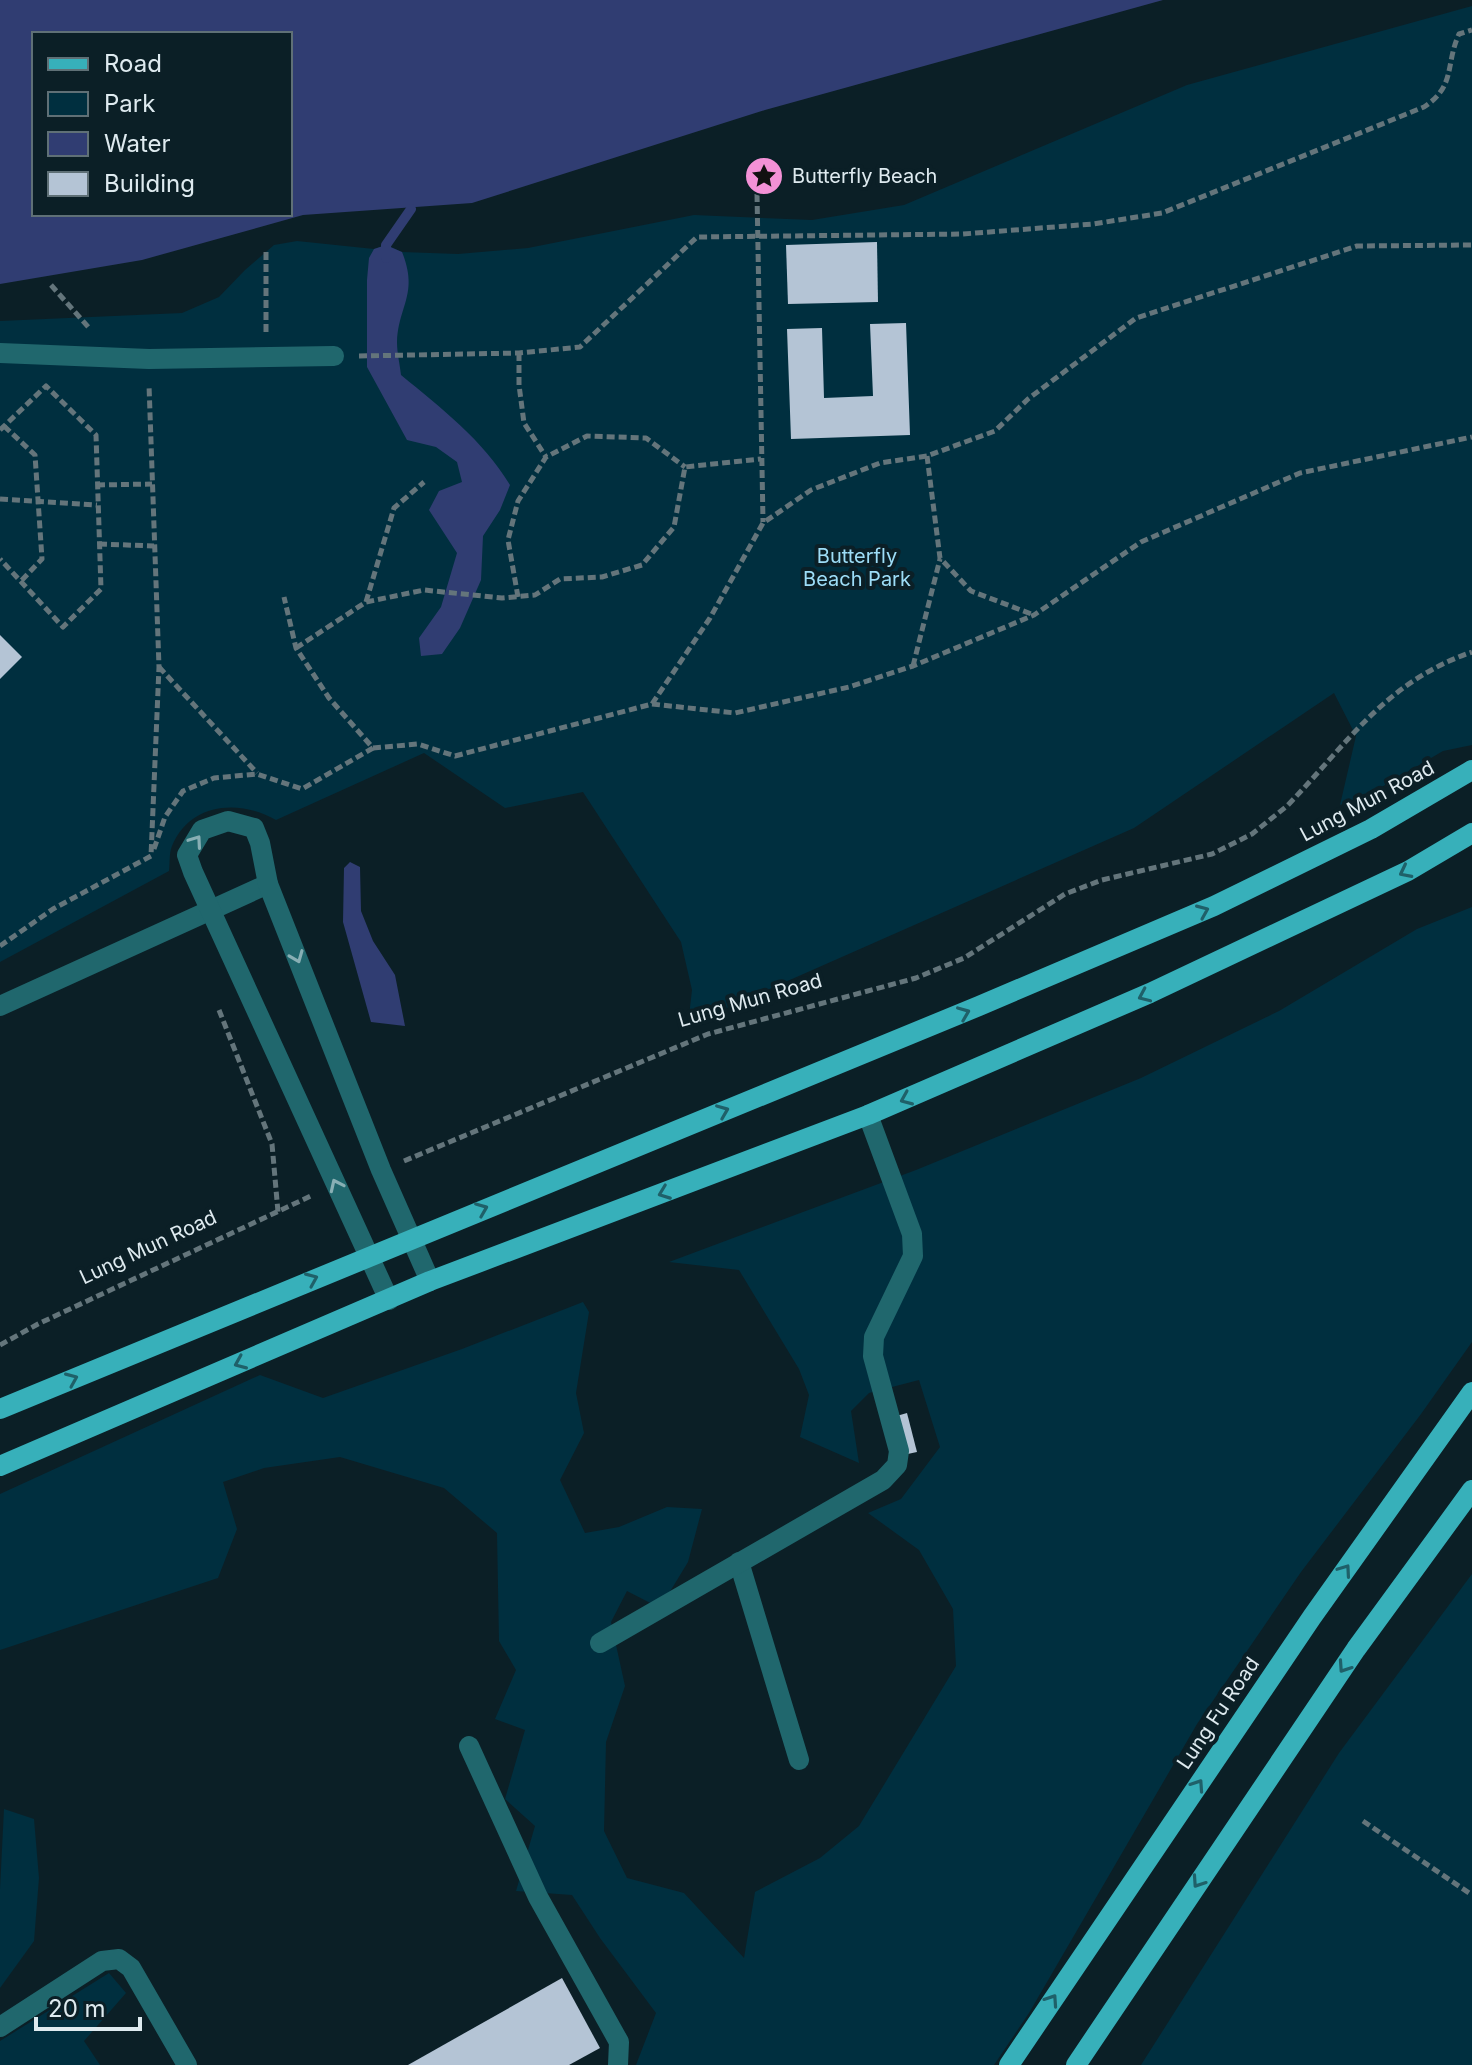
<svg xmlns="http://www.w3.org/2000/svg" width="1472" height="2065" font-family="Inter,sans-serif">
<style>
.green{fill:#002f3f}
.water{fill:#303d72;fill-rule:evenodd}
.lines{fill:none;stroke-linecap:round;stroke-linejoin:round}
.stream{stroke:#303d72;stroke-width:10}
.building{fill:#b4c4d5}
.path{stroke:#64757b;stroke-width:5;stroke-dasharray:8 4;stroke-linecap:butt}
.minor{stroke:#20676d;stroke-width:20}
.major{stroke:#37b0ba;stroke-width:20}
.oneway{stroke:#88afb4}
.oneway2{stroke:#1f6069}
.labels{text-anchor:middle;stroke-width:8;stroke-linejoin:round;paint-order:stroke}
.poi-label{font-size:20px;fill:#deeaef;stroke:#0b1f26;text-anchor:start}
.park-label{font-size:20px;fill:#9dddf7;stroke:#0b1f26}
.street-label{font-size:20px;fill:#deeaef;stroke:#0b1f26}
</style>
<rect width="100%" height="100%" fill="#0b1f26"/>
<g class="green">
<path d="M1472,6V745L1443,751L1373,792L1340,805L1356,736L1334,693L1134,828L688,1025L692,990L681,942L583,792L505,808L424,753L276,820C240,799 190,802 172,846C169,853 170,863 169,871L0,962V321L182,313L219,297L245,270L274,245L297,241L374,249L386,245L402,252L458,254L528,248L694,215L812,220L904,205L1187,85Z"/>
<polygon points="1472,907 1472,1342 1421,1414 1301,1572 1197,1724 1029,2013 994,2065 636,2065 656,2013 600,1938 572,1895 516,1891 535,1826 505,1799 525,1730 495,1719 516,1670 499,1641 497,1533 444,1488 340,1457 264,1468 223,1482 237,1529 218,1578 0,1650 0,1494 260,1375 323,1398 462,1349 583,1302 589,1312 576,1393 584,1433 560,1480 585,1533 619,1527 667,1507 702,1509 688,1562 660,1608 627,1591 611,1622 625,1686 606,1742 604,1831 627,1878 684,1893 744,1958 755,1892 820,1858 859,1826 956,1666 953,1609 919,1550 868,1513 901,1499 940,1447 919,1380 869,1393 851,1411 859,1463 800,1437 809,1395 799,1369 739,1270 669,1262 916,1170 1141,1078 1279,1011 1417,929"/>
<polygon points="1472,1574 1472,2065 1141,2065 1339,1753"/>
<polygon points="4,1809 34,1819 39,1878 34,1941 0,1988 0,1889"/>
<polygon points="109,1973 126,1993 84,2041 100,2065 0,2065 0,2041"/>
</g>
<g class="water">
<path d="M0,0H1163L765,110L472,203L303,215L142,260L0,284ZM290,34V214H34V34Z"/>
<path d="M386,245L402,252C419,294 398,306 397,342C397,353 400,365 401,375C441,408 483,440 510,485L500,510L483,536L481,580L460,628L442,654L421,656L419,638L441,607L457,553L429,510L439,491L462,482L457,462L436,447L407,440L367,367V280L369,258L374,249Z"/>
<polygon points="350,862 360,867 361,911 373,941 395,975 405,1026 371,1022 343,922 344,868"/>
</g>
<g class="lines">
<polyline class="stream" points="386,258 386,245 411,209"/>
</g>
<g class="building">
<polygon points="877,242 878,302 788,304 786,245"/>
<polygon points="906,323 910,435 791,439 787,329 822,328 824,398 873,396 870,324"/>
<polygon points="0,635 22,657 0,679"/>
<polygon points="907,1413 917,1452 903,1455 893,1417"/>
<polygon points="562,1978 600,2048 569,2065 408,2065"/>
</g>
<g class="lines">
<g class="path">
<polyline points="757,194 763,522"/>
<polyline points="51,285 90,329"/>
<polyline points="266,332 266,249"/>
<polyline points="519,353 519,385 524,423 546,457"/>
<path d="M359,356L519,353L580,347L697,237L963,234L1093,224L1162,213L1424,107C1456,86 1445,65 1459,34L1472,30"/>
<polyline points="4,426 35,455 42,559 21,581"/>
<polyline points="0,430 46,386 96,435 101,589 63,627 0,559"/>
<polyline points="927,456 940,558 971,591 1034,615"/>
<polyline points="97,485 152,484"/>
<polyline points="0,499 97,505"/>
<polyline points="99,544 154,546"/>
<polyline points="518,597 508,540 518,501 546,457 587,436 646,438 685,467"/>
<polyline points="366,602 394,508 424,482"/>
<polyline points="296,648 366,602 424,590 502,598 535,595 560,579 602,577 642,565 674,527 685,467 761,459"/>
<polyline points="913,666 940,559"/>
<polyline points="159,667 257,773"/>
<polyline points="652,704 735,713 849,687 913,666 1034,615 1141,542 1300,473 1472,437"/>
<polyline points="373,748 418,744 455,756 652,704 710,618 763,523 811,490 880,463 927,456 995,431 1028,399 1136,318 1357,246 1472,245"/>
<polyline points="154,849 165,817 183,791 214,778 257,774 302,789 373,748 329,698 296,648 284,597"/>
<polyline points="0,946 53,909 151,856 159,667 149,385"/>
<polyline points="219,1010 272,1144 278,1212"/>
<path d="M404,1161L708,1034L916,978L964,958L1065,894L1102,880L1212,854L1252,834L1287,806C1348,743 1385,682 1472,652"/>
<polyline points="0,1345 38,1324 313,1195"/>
<polyline points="1363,1821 1472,1895"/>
</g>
<g class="minor">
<polyline points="0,353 149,359 334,356"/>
<polyline points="0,1006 268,884"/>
<polyline points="389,1300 193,872 187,855 202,830 228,821 254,828 260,843 268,884 381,1170 430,1281"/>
<polyline points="739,1562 799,1760"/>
<polyline points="600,1643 883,1480 897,1465 899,1451 873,1356 874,1337 913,1256 912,1234 868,1115"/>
<polyline points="469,1746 538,1897 619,2042 618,2065"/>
<polyline points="0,2027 102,1961 119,1959 131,1968 187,2065"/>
</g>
<g class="major">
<polyline points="0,1409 979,1006 1214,906 1371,829 1472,770"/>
<polyline points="0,1466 430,1281 868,1115 1150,993 1408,871 1472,833"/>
<polyline points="1009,2065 1312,1617 1472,1392"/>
<polyline points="1076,2065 1356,1649 1472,1490"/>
</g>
</g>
<defs><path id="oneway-chevron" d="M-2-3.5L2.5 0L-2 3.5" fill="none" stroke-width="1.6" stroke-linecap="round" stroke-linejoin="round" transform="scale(2)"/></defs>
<g class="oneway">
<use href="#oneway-chevron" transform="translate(196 841) rotate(-55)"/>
<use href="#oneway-chevron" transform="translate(297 957) rotate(68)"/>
<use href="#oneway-chevron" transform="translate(336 1185) rotate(-115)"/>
</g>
<g class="oneway2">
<use href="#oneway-chevron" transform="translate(1405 872) rotate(153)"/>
<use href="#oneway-chevron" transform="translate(1203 911) rotate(-23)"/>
<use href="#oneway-chevron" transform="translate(1144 996) rotate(156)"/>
<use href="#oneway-chevron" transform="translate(964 1013) rotate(-22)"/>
<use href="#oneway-chevron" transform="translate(906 1099) rotate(157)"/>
<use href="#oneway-chevron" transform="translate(723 1111) rotate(-22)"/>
<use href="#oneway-chevron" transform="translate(664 1193) rotate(159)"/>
<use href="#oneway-chevron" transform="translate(482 1209) rotate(-22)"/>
<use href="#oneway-chevron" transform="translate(312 1279) rotate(-23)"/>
<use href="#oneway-chevron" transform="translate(240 1363) rotate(157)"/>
<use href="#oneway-chevron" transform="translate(72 1379) rotate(-23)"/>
<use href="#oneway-chevron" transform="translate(1345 1570) rotate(-55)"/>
<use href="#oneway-chevron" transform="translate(1344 1667) rotate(124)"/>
<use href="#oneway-chevron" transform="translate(1198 1785) rotate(-56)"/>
<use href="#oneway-chevron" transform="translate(1198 1882) rotate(124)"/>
<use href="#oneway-chevron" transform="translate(1052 2000) rotate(-56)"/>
</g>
<defs>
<g id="sight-disc" transform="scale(2)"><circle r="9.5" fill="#f391d6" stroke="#0b1f26"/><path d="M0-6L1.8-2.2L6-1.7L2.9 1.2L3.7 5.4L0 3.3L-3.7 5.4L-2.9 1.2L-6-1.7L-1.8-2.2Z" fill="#111"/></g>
</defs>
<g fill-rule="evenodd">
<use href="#sight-disc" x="764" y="176"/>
</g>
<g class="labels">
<g class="poi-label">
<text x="792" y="183">Butterfly Beach</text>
</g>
<g class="park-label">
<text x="857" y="563">Butterfly<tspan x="857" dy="23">Beach Park</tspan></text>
</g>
<g class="street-label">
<text transform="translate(1367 801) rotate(-28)" y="7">Lung Mun Road</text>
<text transform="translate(750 1000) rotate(-16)" y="7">Lung Mun Road</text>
<text transform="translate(148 1247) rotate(-25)" y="7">Lung Mun Road</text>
<text transform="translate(1218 1713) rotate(-56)" y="7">Lung Fu Road</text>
</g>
</g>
<rect x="32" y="32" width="260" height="184" fill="#0b1f26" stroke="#5f7076" stroke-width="2"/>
<rect x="48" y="58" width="40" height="12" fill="#37b0ba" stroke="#5f7076" stroke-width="2"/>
<text x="104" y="72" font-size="24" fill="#deeaef">Road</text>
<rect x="48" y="92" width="40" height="24" fill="#002f3f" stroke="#5f7076" stroke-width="2"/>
<text x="104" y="112" font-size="24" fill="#deeaef">Park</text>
<rect x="48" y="132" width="40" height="24" fill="#303d72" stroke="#5f7076" stroke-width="2"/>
<text x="104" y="152" font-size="24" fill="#deeaef">Water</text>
<rect x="48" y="172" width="40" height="24" fill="#b4c4d5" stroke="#5f7076" stroke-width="2"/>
<text x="104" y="192" font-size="24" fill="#deeaef">Building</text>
<path d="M36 2017v12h104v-12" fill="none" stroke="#deeaef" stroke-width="4"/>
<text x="48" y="2017" font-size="24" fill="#deeaef" stroke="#0b1f26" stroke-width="6" paint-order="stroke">20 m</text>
</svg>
